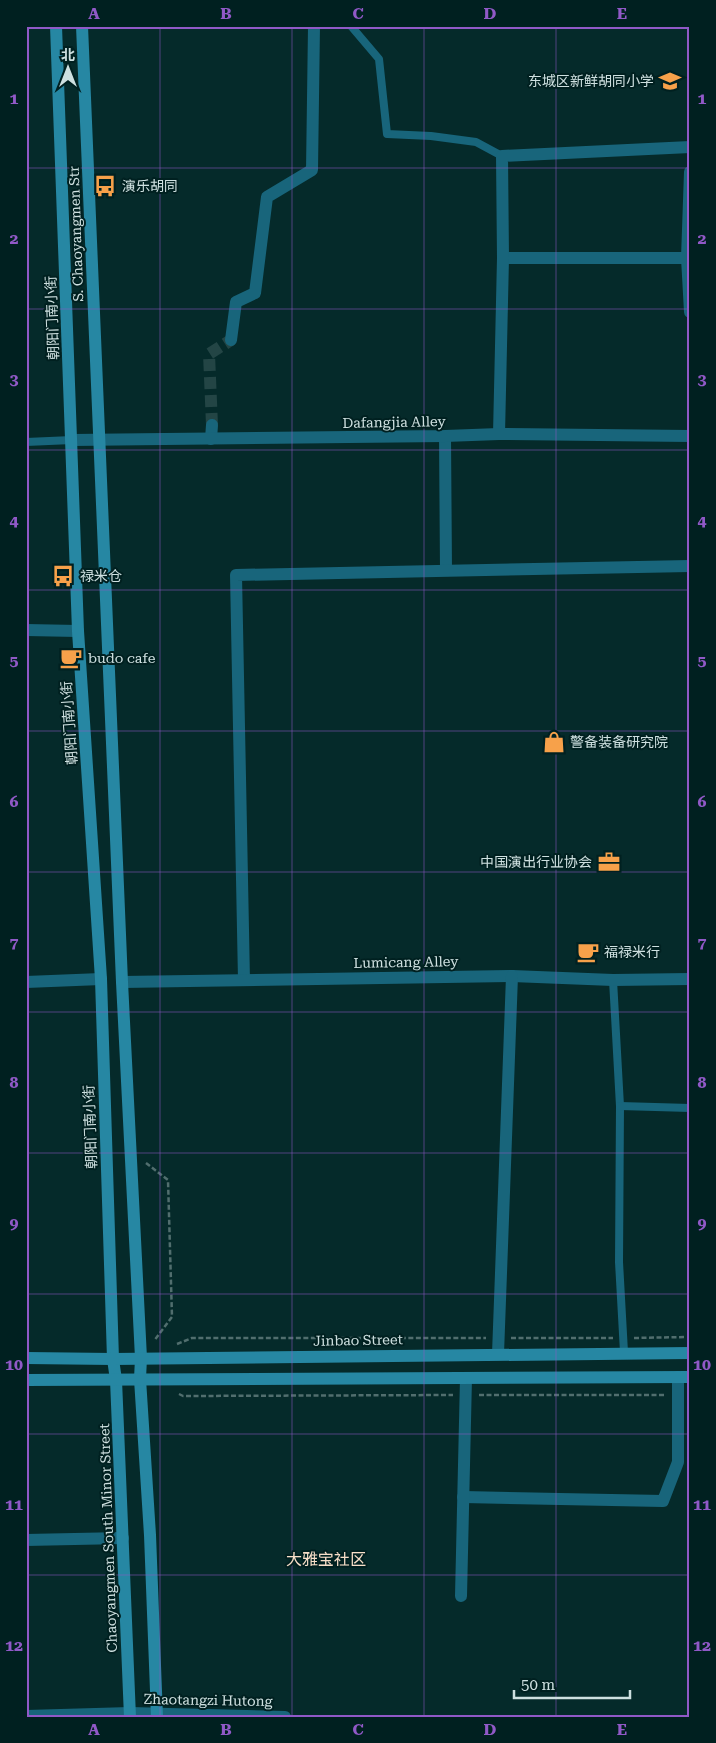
<svg xmlns="http://www.w3.org/2000/svg" width="716" height="1743" font-family="'Roboto Serif','Noto Sans SC',serif">
<style>
.lines{fill:none;stroke-linecap:round;stroke-linejoin:round}
.minor-tunnel{stroke:#234545;stroke-width:12;stroke-dasharray:12 6;stroke-linecap:butt}
.path{stroke:#516e6e;stroke-width:2.5;stroke-dasharray:5 2.5;stroke-linecap:butt}
.service{stroke:#18657b;stroke-width:8}
.minor{stroke:#18657b;stroke-width:12}
.secondary{stroke:#2687a3;stroke-width:12}
.grid{fill:none;stroke:#9059c7;stroke-width:1;stroke-opacity:0.55}
.labels{text-anchor:middle;stroke-width:4;stroke-linejoin:round;paint-order:stroke}
.poi-label{font-size:14px;fill:#cee0e0;stroke:#002020;text-anchor:start}
.street-label{font-size:14px;fill:#cee0e0;stroke:#002020}
.quarter-label{font-size:16px;fill:#f8dfc9;stroke:#002020}
.neatline{fill:none;stroke:#9059c7;stroke-width:2}
.grid-label{font-size:16px;text-anchor:middle;font-weight:bold;fill:#9059c7}
</style>
<rect width="100%" height="100%" fill="#052a2a"/>
<g class="lines">
<polyline class="minor-tunnel" points="212,425 209,354 231,340"/>
<g class="path">
<polyline points="146,1163 168,1180 172,1317 154,1341"/>
<polyline points="511,1338 613,1338"/>
<polyline points="634,1338 686,1337"/>
<polyline points="177,1344 192,1338 486,1338"/>
<polyline points="179,1394 183,1396 453,1395"/>
<polyline points="479,1395 666,1395"/>
</g>
<g class="service">
<polyline points="351,26 379,59 387,134 431,136 476,142 502,156"/>
<polyline points="26,442 72,440"/>
<polyline points="613,980 620,1106 619,1262 624,1352"/>
<polyline points="620,1106 690,1108"/>
</g>
<g class="minor">
<polyline points="690,172 687,258 690,312"/>
<polyline points="503,258 690,258"/>
<polyline points="231,340 236,302 255,293 267,197 312,170 314,26"/>
<polyline points="499,434 503,258 502,156 690,147"/>
<polyline points="445,436 446,570"/>
<polyline points="211,439 212,425"/>
<polyline points="72,440 445,436 499,434 690,436"/>
<polyline points="26,630 78,631"/>
<polyline points="244,980 236,575 690,566"/>
<polyline points="26,982 101,979"/>
<polyline points="122,982 512,976 613,980 690,979"/>
<polyline points="498,1354 512,976"/>
<polyline points="463,1497 663,1501 678,1462 678,1377"/>
<polyline points="26,1540 123,1538"/>
<polyline points="461,1596 466,1378"/>
<polyline points="26,1716 130,1713 285,1717"/>
</g>
<g class="secondary">
<polyline points="56,26 78,631 101,979 113,1359 116,1380 130,1717"/>
<polyline points="82,26 122,982 141,1358 140,1379 150,1535 157,1717"/>
<polyline points="26,1358 113,1359 690,1353"/>
<polyline points="26,1380 690,1377"/>
</g>
</g>
<path class="grid" d="M160,26V1717M292,26V1717M424,26V1717M556,26V1717M26,168H690M26,309H690M26,450H690M26,590H690M26,731H690M26,872H690M26,1012H690M26,1153H690M26,1294H690M26,1434H690M26,1575H690"/>
<defs>
<g id="school-bare" transform="scale(1.725)"><path d="M0-5L7-2L0 1L-7-2ZM-4 1L0 2.5L4 1V4Q0 6-4 4Z" fill="#f7a14a" stroke="#002020" stroke-width="2.5" paint-order="stroke"/></g>
<g id="bus-bare" transform="scale(1.725)"><path d="M-5-6H5V4H4V6H2V4H-2V6H-4V4H-5ZM-3.5-4V0h7V-4ZM-3.5 1.2v1.5H-2V1.2ZM2 1.2v1.5H3.5V1.2Z" fill="#f7a14a" stroke="#002020" stroke-width="2.5" paint-order="stroke"/></g>
<g id="cafe-bare" transform="scale(1.725)"><path d="M-5.5-4.5H6V0H3Q3 3.5 0 3.5H-2.5Q-5.5 3.5-5.5 0ZM3-3.2v2h1.7v-2ZM-6 4.5H4V6H-6Z" fill="#f7a14a" stroke="#002020" stroke-width="2.5" paint-order="stroke"/></g>
<g id="shop-bare" transform="scale(1.725)"><path d="M-5-2.5h2.3a2.7 3.5 0 0 1 5.4 0H5L5.5 6h-11ZM-1.5-2.5h3a1.5 2.3 0 0 0-3 0Z" fill="#f7a14a" stroke="#002020" stroke-width="2.5" paint-order="stroke"/></g>
<g id="office-bare" transform="scale(1.725)"><path d="M-6-3h4V-5.5h4V-3h4V5H-6ZM-1-4.5V-3h2v-1.5ZM-6 0V1H6V0Z" fill="#f7a14a" stroke="#002020" stroke-width="2.5" paint-order="stroke"/></g>
</defs>
<g fill-rule="evenodd">
<use href="#school-bare" x="670" y="81"/>
<use href="#bus-bare" x="105" y="186"/>
<use href="#bus-bare" x="63" y="576"/>
<use href="#cafe-bare" x="71" y="658"/>
<use href="#shop-bare" x="554" y="742"/>
<use href="#office-bare" x="609" y="862"/>
<use href="#cafe-bare" x="588" y="952"/>
</g>
<g class="labels">
<g class="poi-label">
<text x="654" y="86" text-anchor="end">东城区新鲜胡同小学</text>
<text x="122" y="191">演乐胡同</text>
<text x="80" y="581">禄米仓</text>
<text x="88" y="663">budo cafe</text>
<text x="570" y="747">警备装备研究院</text>
<text x="592" y="867" text-anchor="end">中国演出行业协会</text>
<text x="604" y="957">福禄米行</text>
</g>
<g class="street-label">
<text transform="translate(76 234) rotate(-92)" y="5">S. Chaoyangmen Str</text>
<text transform="translate(52 318) rotate(-92)" y="5">朝阳门南小街</text>
<text transform="translate(394 422) rotate(-1)" y="5">Dafangjia Alley</text>
<text transform="translate(69 723) rotate(-94)" y="5">朝阳门南小街</text>
<text transform="translate(406 962) rotate(-1)" y="5">Lumicang Alley</text>
<text transform="translate(90 1127) rotate(-92)" y="5">朝阳门南小街</text>
<text transform="translate(358 1340) rotate(-1)" y="5">Jinbao Street</text>
<text transform="translate(108 1538) rotate(-92)" y="5">Chaoyangmen South Minor Street</text>
<text transform="translate(208 1700) rotate(1)" y="5">Zhaotangzi Hutong</text>
</g>
<g class="quarter-label">
<text x="326" y="1565">大雅宝社区</text>
</g>
</g>
<rect width="716" height="1743" fill="none" stroke="#002020" stroke-width="55"/>
<g transform="translate(68 68)" stroke="#002020" stroke-width="4" paint-order="stroke">
<path d="M0-4L9 19L0 12L-9 19Z" fill="#cee0e0"/>
<text y="-8" font-size="14" font-weight="bold" text-anchor="middle" fill="#cee0e0">北</text>
</g>
<path d="M514 1690v8h116v-8" fill="none" stroke="#cee0e0" stroke-width="2.5"/>
<text x="521" y="1690" font-size="15" fill="#cee0e0" stroke="#002020" stroke-width="4" paint-order="stroke">50 m</text>
<rect x="28" y="28" width="660" height="1688" class="neatline"/>
<g class="grid-label">
<text x="94" y="19">A</text>
<text x="226" y="19">B</text>
<text x="358" y="19">C</text>
<text x="490" y="19">D</text>
<text x="622" y="19">E</text>
<text x="14" y="104">1</text>
<text x="702" y="104">1</text>
<text x="14" y="244">2</text>
<text x="702" y="244">2</text>
<text x="14" y="385">3</text>
<text x="702" y="385">3</text>
<text x="14" y="526">4</text>
<text x="702" y="526">4</text>
<text x="14" y="666">5</text>
<text x="702" y="666">5</text>
<text x="14" y="807">6</text>
<text x="702" y="807">6</text>
<text x="14" y="948">7</text>
<text x="702" y="948">7</text>
<text x="14" y="1088">8</text>
<text x="702" y="1088">8</text>
<text x="14" y="1229">9</text>
<text x="702" y="1229">9</text>
<text x="14" y="1370">10</text>
<text x="702" y="1370">10</text>
<text x="14" y="1510">11</text>
<text x="702" y="1510">11</text>
<text x="14" y="1651">12</text>
<text x="702" y="1651">12</text>
<text x="94" y="1735">A</text>
<text x="226" y="1735">B</text>
<text x="358" y="1735">C</text>
<text x="490" y="1735">D</text>
<text x="622" y="1735">E</text>
</g>
</svg>
